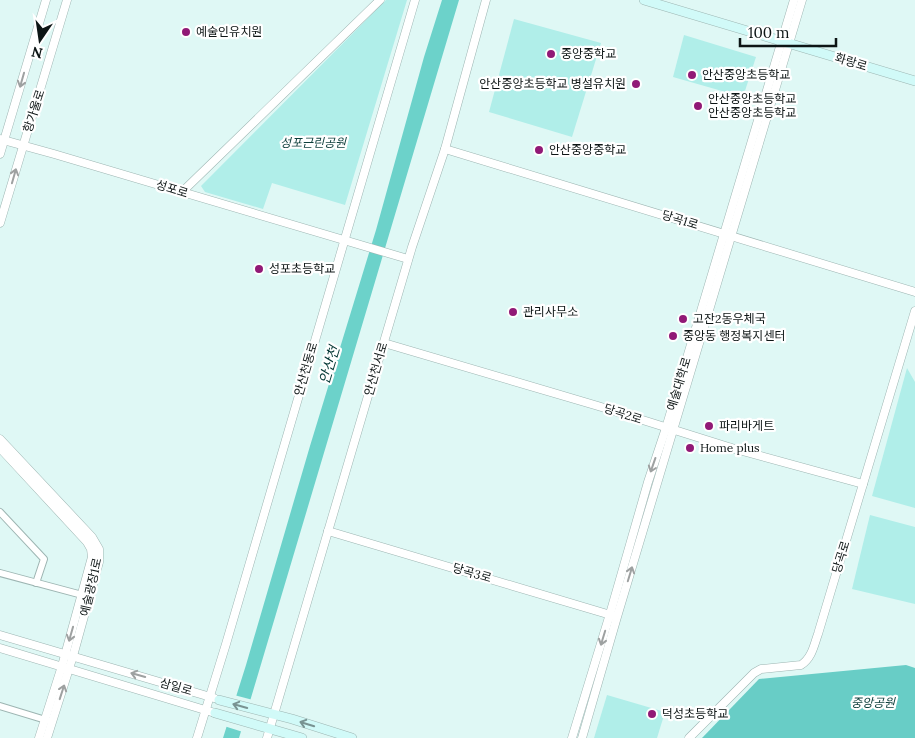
<svg xmlns="http://www.w3.org/2000/svg" width="915" height="738" font-family="Lora,'Noto Sans KR',serif">
<style>
.green{fill:#b0eee9}
.forest{fill:#68cdc6}
.water{fill:#6cd2ca}
.pier{fill:#dff8f5}
.lines{fill:none;stroke-linecap:round;stroke-linejoin:round}
.minor-casing{stroke:#9db5b2;stroke-width:8}
.tertiary-casing{stroke:#9db5b2;stroke-width:9}
.secondary-casing{stroke:#9db5b2;stroke-width:10}
.minor{stroke:#fff;stroke-width:6}
.tertiary{stroke:#fff;stroke-width:8}
.secondary{stroke:#d1faf8;stroke-width:9}
.oneway{stroke:#9ea1a1}
.oneway2{stroke:#799392}
.poi-dot{fill:#911976;stroke:#fff;stroke-width:2}
.labels{text-anchor:middle;stroke-width:4.5;stroke-linejoin:round;paint-order:stroke}
.poi-label{font-size:12px;fill:#0d1515;stroke:#fff;text-anchor:start}
.street-label{font-size:12px;fill:#0d1515;stroke:#fff}
.park-label{font-size:12px;font-style:italic;fill:#0d3e3b;stroke:#fff}
.water-label{font-size:14px;font-style:italic;fill:#013532;stroke:#fff}
</style>
<rect width="100%" height="100%" fill="#dff8f5"/>
<g class="green">
<polygon points="386,0 407,0 345,205 272,183 263,209 205,192 201,186"/>
<polygon points="514,19 601,43 572,137 489,112"/>
<polygon points="684,35 756,57 743,97 673,77"/>
<polygon points="907,368 915,382 915,508 872,496"/>
<polygon points="870,515 915,527 915,604 852,589"/>
<polygon points="607,695 665,712 657,738 594,738"/>
</g>
<polygon class="forest" points="906,665 915,668 915,738 702,738 759,679"/>
<polygon class="water" points="442,0 459,0 239,738 223,738 246,665 310,446 376,230 424,57"/>
<polygon class="pier" points="234,695 253,700 243,732 224,726"/>
<g class="lines">
<g class="minor-casing">
<g id="minor">
<polyline points="0,512 44,559 36,583"/>
<polyline points="0,573 86,596"/>
<polyline points="0,706 49,721"/>
</g>
</g>
<g class="tertiary-casing">
<g id="tertiary">
<polyline points="0,139 54,154 408,259"/>
<polyline points="445,149 915,292"/>
<polyline points="0,154 46,0"/>
<polyline points="182,192 380,0"/>
<polyline points="0,223 67,0"/>
<polyline points="384,343 598,406 735,449 863,484"/>
<polyline points="0,439 92,537 99,549 99,562 73,656 47,738"/>
<polyline points="0,448 87,542 91,549 92,557 62,666 39,738"/>
<polyline points="328,531 614,616"/>
<polyline points="0,635 214,698"/>
<polyline points="0,648 215,713"/>
<polyline points="197,738 226,644 415,0"/>
<polyline points="267,738 412,247 445,149 486,0"/>
<polyline points="572,738 610,614 648,482 666,428 794,0"/>
<polyline points="582,738 617,617 802,0"/>
<path d="M689,738L754,673L761,669L801,665C812,658 814,645 818,634L915,311"/>
</g>
</g>
<g class="secondary-casing">
<g id="secondary">
<polyline points="644,0 915,81"/>
<polyline points="219,700 292,719 352,738"/>
<polyline points="215,713 302,738"/>
</g>
</g>
<use href="#minor" class="minor"/>
<use href="#tertiary" class="tertiary"/>
<use href="#secondary" class="secondary"/>
</g>
<defs><path id="oneway-shaft" d="M-6 0H5M1.5-3L5.5 0L1.5 3" fill="none" stroke-width="1.6" stroke-linecap="round" stroke-linejoin="round" transform="scale(1.25)"/></defs>
<g class="oneway">
<use href="#oneway-shaft" transform="translate(22 80) rotate(106)"/>
<use href="#oneway-shaft" transform="translate(14 176) rotate(-74)"/>
<use href="#oneway-shaft" transform="translate(653 465) rotate(109)"/>
<use href="#oneway-shaft" transform="translate(630 574) rotate(-73)"/>
<use href="#oneway-shaft" transform="translate(71 634) rotate(106)"/>
<use href="#oneway-shaft" transform="translate(603 638) rotate(107)"/>
<use href="#oneway-shaft" transform="translate(138 675) rotate(-164)"/>
<use href="#oneway-shaft" transform="translate(62 692) rotate(-72)"/>
</g>
<g class="oneway2">
<use href="#oneway-shaft" transform="translate(240 706) rotate(-164)"/>
<use href="#oneway-shaft" transform="translate(307 724) rotate(-163)"/>
</g>
<g class="poi-dot">
<circle cx="186" cy="32" r="5"/>
<circle cx="551" cy="54" r="5"/>
<circle cx="692" cy="75" r="5"/>
<circle cx="636" cy="84" r="5"/>
<circle cx="698" cy="106" r="5"/>
<circle cx="539" cy="150" r="5"/>
<circle cx="259" cy="269" r="5"/>
<circle cx="513" cy="312" r="5"/>
<circle cx="683" cy="319" r="5"/>
<circle cx="673" cy="336" r="5"/>
<circle cx="709" cy="426" r="5"/>
<circle cx="690" cy="448" r="5"/>
<circle cx="652" cy="714" r="5"/>
</g>
<g class="labels">
<g class="poi-label">
<text x="196" y="36">예술인유치원</text>
<text x="561" y="58">중앙중학교</text>
<text x="702" y="79">안산중앙초등학교</text>
<text x="626" y="88" text-anchor="end">안산중앙초등학교 병설유치원</text>
<text x="708" y="103">안산중앙초등학교<tspan x="708" dy="14">안산중앙초등학교</tspan></text>
<text x="549" y="154">안산중앙중학교</text>
<text x="269" y="273">성포초등학교</text>
<text x="523" y="316">관리사무소</text>
<text x="693" y="323">고잔2동우체국</text>
<text x="683" y="340">중앙동 행정복지센터</text>
<text x="719" y="430">파리바게트</text>
<text x="700" y="452">Home plus</text>
<text x="662" y="718">덕성초등학교</text>
</g>
<g class="street-label">
<text transform="translate(851 62) rotate(17)" y="4">화랑로</text>
<text transform="translate(34 111) rotate(-72)" y="4">항가울로</text>
<text transform="translate(172 189) rotate(17)" y="4">성포로</text>
<text transform="translate(680 220) rotate(17)" y="4">당곡1로</text>
<text transform="translate(306 369) rotate(-74)" y="4">안산천동로</text>
<text transform="translate(376 369) rotate(-74)" y="4">안산천서로</text>
<text transform="translate(679 384) rotate(-73)" y="4">예술대학로</text>
<text transform="translate(623 414) rotate(18)" y="4">당곡2로</text>
<text transform="translate(841 557) rotate(-73)" y="4">당곡로</text>
<text transform="translate(472 573) rotate(16)" y="4">당곡3로</text>
<text transform="translate(91 587) rotate(-77)" y="4">예술광장1로</text>
<text transform="translate(176 687) rotate(16)" y="4">삼일로</text>
</g>
<g class="park-label">
<text x="313" y="147">성포근린공원</text>
<text x="873" y="707">중앙공원</text>
</g>
<g class="water-label">
<text transform="translate(329 365) rotate(-73)" y="5">안산천</text>
</g>
</g>
<g transform="translate(40 40) rotate(193)" stroke="#ffffff" stroke-width="4" paint-order="stroke">
<path d="M0-4L9 19L0 12L-9 19Z" fill="#0d1515"/>
<text y="-8" font-size="14" font-weight="bold" text-anchor="middle" fill="#0d1515">N</text>
</g>
<path d="M740 38v8h96v-8" fill="none" stroke="#0d1515" stroke-width="2.5"/>
<text x="748" y="38" font-size="15" fill="#0d1515" stroke="#ffffff" stroke-width="4" paint-order="stroke">100 m</text>
</svg>
